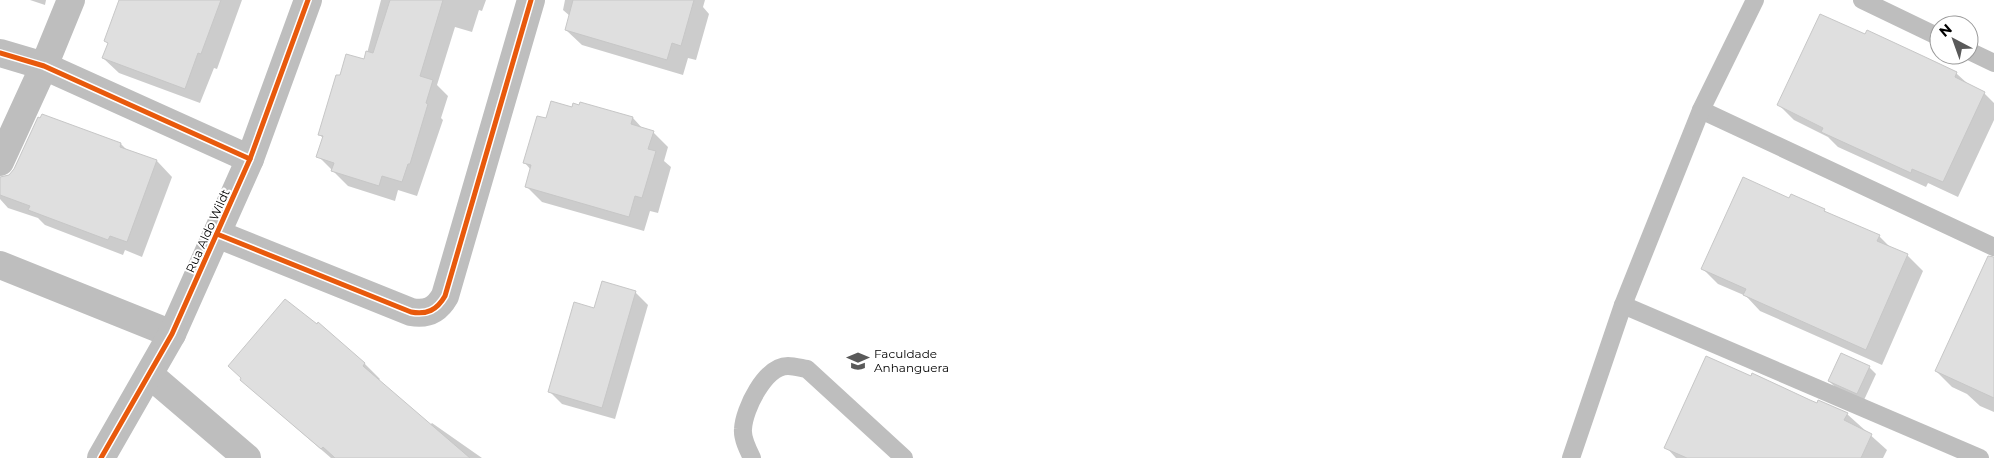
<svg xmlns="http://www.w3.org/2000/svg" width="1994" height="458" font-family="Montserrat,sans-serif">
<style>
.shadow{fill:#0003}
.building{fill:#dfdfdf;stroke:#c7c7c7}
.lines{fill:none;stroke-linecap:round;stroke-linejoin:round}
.lane{stroke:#bebebe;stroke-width:18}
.street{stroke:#bebebe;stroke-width:28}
.cycleway-casing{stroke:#fff;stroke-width:8}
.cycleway{stroke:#e8590c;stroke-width:5}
.labels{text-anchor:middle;stroke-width:4;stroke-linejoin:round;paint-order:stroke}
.street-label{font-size:12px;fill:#000;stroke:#fff}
.poi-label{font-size:12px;fill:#000;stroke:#fff;text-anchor:start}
</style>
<rect width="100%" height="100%" fill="#fff"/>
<g class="shadow">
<polygon points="30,0 46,0 45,5"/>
<polygon points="120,0 242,0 217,69 214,68 200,103 119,73 103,58 109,44 106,41"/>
<polygon points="381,0 486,0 482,11 479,10 472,32 455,27 437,85 448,96 441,118 443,120 417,196 398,190 395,201 348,186 318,156 324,139 319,134 340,77 365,61"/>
<polygon points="565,0 705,0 703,7 709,14 696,60 688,58 683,75 582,45 566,30 570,16 563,10"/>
<polygon points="1867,32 1957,74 1968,84 1984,93 1994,103 1994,120 1958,197 1928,183 1926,187 1838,147 1828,137 1794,120 1779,105 1865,36"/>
<polygon points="573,108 633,118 643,129 653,132 668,147 664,161 671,167 658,213 650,211 644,231 542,202 526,186 531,170 525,163 547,120"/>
<polygon points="121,144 128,151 157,161 172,177 142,257 125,250 123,255 45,225 38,218 8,208 0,199 0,178"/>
<polygon points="1790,199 1824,210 1828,214 1879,236 1892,249 1907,255 1923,271 1882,365 1760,311 1746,296 1718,284 1703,269"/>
<polygon points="1994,289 1994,412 1980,406 1967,394 1952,387 1936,371"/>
<polygon points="635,292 648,305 615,419 562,404 549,391 594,309"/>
<polygon points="319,324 365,364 380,379 378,381 430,425 432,423 482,458 331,458 241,380"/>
<polygon points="1869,367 1876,374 1864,400 1836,388 1829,381"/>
<polygon points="1847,414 1887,450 1883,458 1676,458 1666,447"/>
</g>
<g class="building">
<polygon points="119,0 221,0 201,54 198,53 185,89 102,58 108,43 104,41"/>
<polygon points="390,0 443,0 420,76 433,80 426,103 428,104 410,164 408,164 402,182 382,176 379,186 331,171 334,163 316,157 323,136 318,135 336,75 340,75 346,54 364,59 366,51 373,53"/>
<polygon points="573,0 694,0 681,46 672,43 667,60 565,30"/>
<polygon points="1820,14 1865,34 1867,30 1923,56 1957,72 1955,77 1985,92 1943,182 1912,169 1911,173 1821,132 1823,128 1777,105"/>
<polygon points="551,101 572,107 573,103 579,105 580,102 633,117 631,124 654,131 648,149 656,151 642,198 635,196 629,217 525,187 531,165 523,163 537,116 546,118"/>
<polygon points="42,114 121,143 120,147 157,160 127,242 110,236 108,240 28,210 30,206 0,195 0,177 9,175 14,169 38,117 40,118"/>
<polygon points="1743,177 1789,198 1791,194 1825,209 1824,211 1880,235 1877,241 1908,254 1866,350 1743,295 1746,289 1701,269"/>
<polygon points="1988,256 1994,257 1994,398 1935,371"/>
<polygon points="602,281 636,291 602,408 548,392 574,302 594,308"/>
<polygon points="285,299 317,324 318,322 365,363 363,366 470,458 335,458 323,447 321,449 240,380 241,378 228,366"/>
<polygon points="1841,353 1870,366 1857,394 1828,381"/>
<polygon points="1706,356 1751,376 1752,373 1810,400 1817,403 1818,400 1848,413 1844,420 1872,434 1861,458 1687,458 1664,448"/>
</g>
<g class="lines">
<g class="lane">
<polyline points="1862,0 1939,37"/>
<polyline points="1969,51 1994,63"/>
<polyline points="1701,110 1994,247"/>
<polyline points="1623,305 1980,458"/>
<path d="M752,458C748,450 742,438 743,429C744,409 765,366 788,366C794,366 801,368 807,369L904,458"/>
<polyline points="1571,458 1623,305 1701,110 1755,0"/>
</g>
<g class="street">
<polyline points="0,53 44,66 250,159"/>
<polyline points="0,162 44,66 71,0"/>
<path d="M217,234L411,312C427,315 437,310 445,296L531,0"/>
<polyline points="0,265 172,334"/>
<polyline points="150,375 247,458"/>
<polyline points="101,458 172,334 250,159 308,0"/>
</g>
<g class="cycleway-casing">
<g id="cycleway">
<polyline points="0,53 44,66 250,159"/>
<path d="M217,234L411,312C427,315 437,310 445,296L531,0"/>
<polyline points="101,458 172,334 250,159 308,0"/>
</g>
</g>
<use href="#cycleway" class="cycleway"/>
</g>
<defs>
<g id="university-bare" transform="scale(1.725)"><path d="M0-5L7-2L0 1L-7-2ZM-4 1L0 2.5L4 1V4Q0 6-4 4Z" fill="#595959" stroke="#fff" stroke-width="2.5" paint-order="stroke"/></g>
</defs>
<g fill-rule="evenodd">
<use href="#university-bare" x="858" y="361"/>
</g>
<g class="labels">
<g class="street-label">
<text transform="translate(208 231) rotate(-66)" y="4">Rua Aldo Wildt</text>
</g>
<g class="poi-label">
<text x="874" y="358">Faculdade<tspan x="874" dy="14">Anhanguera</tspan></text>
</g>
</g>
<g transform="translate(1954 40) rotate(319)"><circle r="24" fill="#ffffff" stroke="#999999"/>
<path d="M0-4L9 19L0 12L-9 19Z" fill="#595959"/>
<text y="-8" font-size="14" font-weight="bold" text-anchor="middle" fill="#000000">N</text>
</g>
</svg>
